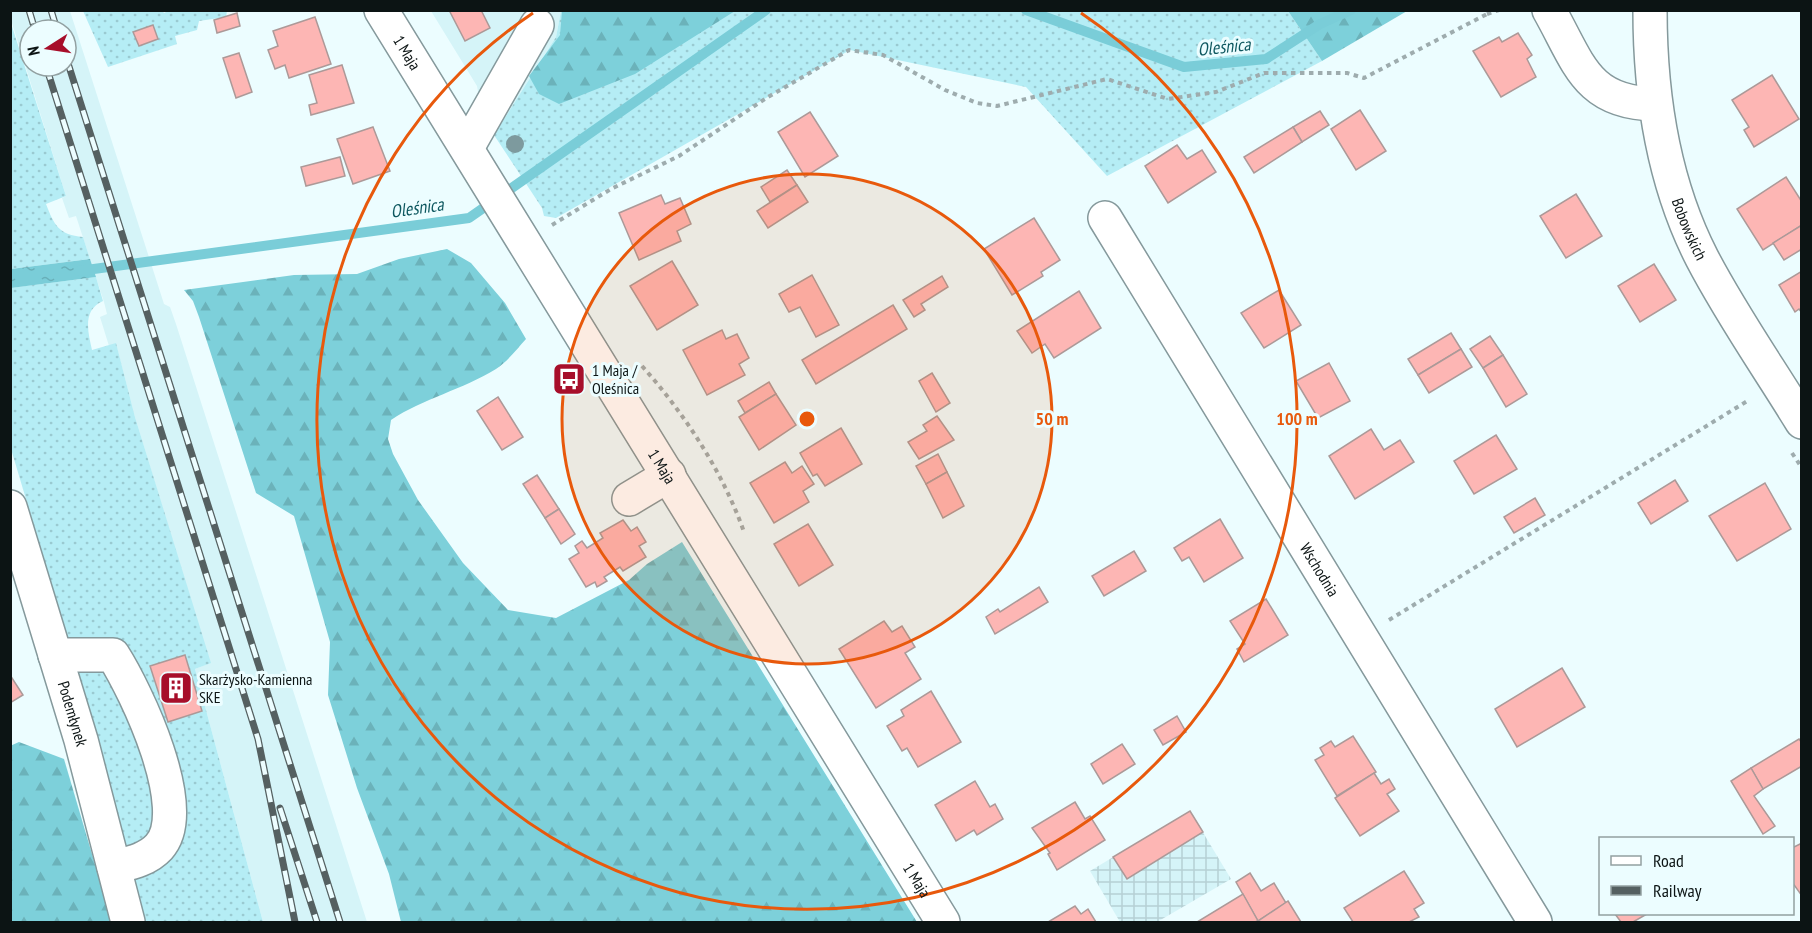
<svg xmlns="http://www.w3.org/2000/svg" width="1812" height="933" font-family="'PT Sans Narrow',sans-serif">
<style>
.built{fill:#d5f4f8;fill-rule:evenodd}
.industrial{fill:url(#industrial-grid)}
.grass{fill:url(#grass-dots)}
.forest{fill:url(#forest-firs)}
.water{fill:url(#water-ripples)}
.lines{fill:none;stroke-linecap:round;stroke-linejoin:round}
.stream{stroke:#7acdd8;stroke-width:10}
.building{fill:#fdb6b4;stroke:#ac9998;stroke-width:1.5}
.minor-casing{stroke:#85999c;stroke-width:36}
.path{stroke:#9eacae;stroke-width:4;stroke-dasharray:4.5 4.5;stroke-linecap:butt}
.minor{stroke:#fff;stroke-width:33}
.rail-casing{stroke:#556061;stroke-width:7}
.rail{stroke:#ecfdff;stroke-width:4.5;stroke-dasharray:14;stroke-linecap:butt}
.tree{fill:#7d9a9e}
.ring{fill:none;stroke:#e8590c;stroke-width:3}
.labels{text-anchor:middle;stroke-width:6;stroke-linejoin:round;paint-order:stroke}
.street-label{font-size:16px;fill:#0c1414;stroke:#ecfdff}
.poi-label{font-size:16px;fill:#0c1414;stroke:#ecfdff;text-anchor:start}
.water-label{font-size:18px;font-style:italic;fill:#0d575f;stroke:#ecfdff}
.centre{fill:#e8590c;stroke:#ecfdff;stroke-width:3}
.ring-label{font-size:18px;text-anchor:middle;font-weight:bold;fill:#e8590c;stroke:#ecfdff;stroke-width:6;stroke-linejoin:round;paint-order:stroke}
</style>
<defs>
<pattern id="industrial-grid" width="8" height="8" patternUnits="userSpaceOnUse" patternTransform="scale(1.5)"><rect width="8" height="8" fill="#d5f4f8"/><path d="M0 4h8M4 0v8" fill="none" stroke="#b6d0d4"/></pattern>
<pattern id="grass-dots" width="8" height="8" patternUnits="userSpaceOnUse" patternTransform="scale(1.5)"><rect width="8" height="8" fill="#b5edf5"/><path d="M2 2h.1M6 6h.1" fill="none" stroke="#9acad1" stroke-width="1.8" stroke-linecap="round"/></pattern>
<pattern id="forest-firs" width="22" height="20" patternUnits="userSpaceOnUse" patternTransform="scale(1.5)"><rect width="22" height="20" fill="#7dd0da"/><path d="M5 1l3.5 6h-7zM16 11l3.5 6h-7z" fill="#6bb2ba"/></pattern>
<pattern id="water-ripples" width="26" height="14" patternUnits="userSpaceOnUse" patternTransform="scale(1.5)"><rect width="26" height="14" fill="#7acdd8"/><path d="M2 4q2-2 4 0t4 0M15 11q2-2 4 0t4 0" fill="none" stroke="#68afb8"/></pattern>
</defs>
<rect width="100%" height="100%" fill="#ecfdff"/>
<g class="built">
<path d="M10,11H70L164,304L170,307L176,324L367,922H263L195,669L210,663L135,417L116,344L109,346L100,317L107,314L104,302L76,216L69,218L62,198L66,196L11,20ZM30,30H66V66H30Z"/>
<polygon points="431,11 561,11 556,37 494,135 481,108 477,86"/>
</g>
<polygon class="industrial" points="1190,811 1231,879 1157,922 1120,922 1090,871"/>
<g class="grass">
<polygon points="162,10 164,13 170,10 227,11 226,17 199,21 197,30 175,36 177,44 108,67 83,11"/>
<polygon points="561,11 1288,11 1322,61 1107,176 1026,87 850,50 556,218 544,216 542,208 494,135 556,37"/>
<path d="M10,20L66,196L46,204C54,225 59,235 83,237L90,259L11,269Z"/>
<path d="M96,277L103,301C82,310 88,332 92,350L116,343L135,417L211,663L195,669L263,922H143L72,653L11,449L10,288Z"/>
</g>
<g class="forest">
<polygon points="562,11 562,10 735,11 635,74 559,104 539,94 529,76 560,35"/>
<polygon points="1288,11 1407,11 1322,61"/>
<path d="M447,249L471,263L505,303L526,339C517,349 507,362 496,369C462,390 424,398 391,420L388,439L393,454L418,500L463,563L508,610L556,618L629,580L647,564L682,542L917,922H401L389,874L357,788L328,695L330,642L294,516L256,493L199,317L193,301L184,290L294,275L357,274L399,259Z"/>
<polygon points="19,742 64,759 112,922 11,922 10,746"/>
</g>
<polygon class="water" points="90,259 96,277 11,288 11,269"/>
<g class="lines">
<g class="stream">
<polyline points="1026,10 1184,67 1266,59 1320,24 1351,10"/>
<polyline points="79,271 469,218 766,10"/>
</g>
</g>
<g class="building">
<polygon points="449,10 481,10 490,28 465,41"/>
<polygon points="237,13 240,26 217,33 214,20"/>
<polygon points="315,17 331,64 289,78 285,65 275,69 268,50 278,46 273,31"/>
<polygon points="153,25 158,39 139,46 133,32"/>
<polygon points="1518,33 1532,55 1527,59 1536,77 1501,97 1473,51 1499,37 1502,42"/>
<polygon points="239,53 252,92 236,98 223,58"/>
<polygon points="342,65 354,103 311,115 309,105 317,103 309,75"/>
<polygon points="1772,75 1799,119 1754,147 1744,130 1749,127 1732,100"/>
<polygon points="1360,110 1386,151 1356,170 1331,129"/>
<polygon points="1320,111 1329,125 1302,142 1293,127"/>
<polygon points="810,112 838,156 805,177 778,132"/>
<polygon points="373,127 390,171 353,184 337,139"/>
<polygon points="1293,127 1302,142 1254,173 1244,157"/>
<polygon points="1177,145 1187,159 1202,150 1216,172 1168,203 1145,166"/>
<polygon points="340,157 345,176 306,186 301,167"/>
<polygon points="787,170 797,185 770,202 761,187"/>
<polygon points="1786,177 1802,202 1802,225 1763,250 1737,209"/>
<polygon points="797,185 808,202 768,228 757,211"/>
<polygon points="1576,194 1602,236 1566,258 1540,216"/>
<polygon points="661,195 665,204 680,198 691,224 677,231 681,241 639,260 619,213"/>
<polygon points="1034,218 1060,260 1041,272 1043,276 1012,295 984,249"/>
<polygon points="1802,225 1802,249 1784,260 1773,243"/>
<polygon points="672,261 698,305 657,330 630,286"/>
<polygon points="1654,264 1676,300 1640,322 1618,286"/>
<polygon points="1802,271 1802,313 1799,309 1795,312 1779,285"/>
<polygon points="812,275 839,325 816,337 800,307 789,312 779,294"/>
<polygon points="942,276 948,287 921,304 925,310 914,317 903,300"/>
<polygon points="1279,290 1301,325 1264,348 1241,313"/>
<polygon points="1079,291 1101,328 1054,358 1045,344 1032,353 1017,331"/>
<polygon points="893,305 907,329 816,384 802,360"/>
<polygon points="722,330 726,339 737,334 749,358 739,364 745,375 707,395 683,350"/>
<polygon points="1451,333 1461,349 1418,375 1408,359"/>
<polygon points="1490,336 1503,355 1483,368 1470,349"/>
<polygon points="1461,349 1472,367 1429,393 1418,375"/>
<polygon points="1503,355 1527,394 1506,407 1483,368"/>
<polygon points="1329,363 1350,401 1318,418 1296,381"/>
<polygon points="932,373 950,403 936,412 919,381"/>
<polygon points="769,382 776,394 745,413 738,401"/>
<polygon points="776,394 796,425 759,450 739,417"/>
<polygon points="498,397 523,437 502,450 477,411"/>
<polygon points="937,416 954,440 919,459 908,442 927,431 923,425"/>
<polygon points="841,428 862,464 825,486 817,474 813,476 800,453"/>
<polygon points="1371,429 1384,450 1400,440 1414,462 1355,499 1329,456"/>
<polygon points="1496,435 1517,469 1474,494 1454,461"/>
<polygon points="938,454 947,472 926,484 916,466"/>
<polygon points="785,462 792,473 802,466 814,484 803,491 809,502 774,523 750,483"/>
<polygon points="947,472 964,506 943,518 926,484"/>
<polygon points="537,475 559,509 545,518 523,484"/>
<polygon points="1675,480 1688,501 1651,524 1638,503"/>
<polygon points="1765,483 1791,529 1737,561 1709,516"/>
<polygon points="1535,498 1545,515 1514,533 1504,517"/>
<polygon points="559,509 575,534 561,544 545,518"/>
<polygon points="1220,519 1243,558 1204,582 1189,557 1182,561 1174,548"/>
<polygon points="623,520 631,531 637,527 646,542 639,546 646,557 623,571 620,567 604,577 607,581 597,587 595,582 586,587 569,559 579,553 575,546 582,541 587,548 603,538 600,533"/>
<polygon points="808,524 833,565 799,586 774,544"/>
<polygon points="1134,551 1146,571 1104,596 1092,576"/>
<polygon points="1039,587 1048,602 995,634 986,617 998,609 1000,612"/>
<polygon points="1266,599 1288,635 1244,662 1237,649 1245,644 1230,621"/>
<polygon points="884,621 892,632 902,626 915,647 905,653 921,679 876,708 839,649"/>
<polygon points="185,655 202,711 168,722 150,666"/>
<polygon points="1562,668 1585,707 1517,747 1495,709"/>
<polygon points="10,675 23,695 10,703"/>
<polygon points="931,691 961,742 918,767 907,748 902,751 887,726 904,716 901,710"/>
<polygon points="1177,716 1186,732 1163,745 1154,730"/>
<polygon points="1353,736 1376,772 1337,796 1315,760 1324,755 1320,748 1331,741 1335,747"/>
<polygon points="1799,739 1802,743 1802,766 1763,789 1751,768"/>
<polygon points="1122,744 1135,764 1103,784 1091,764"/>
<polygon points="1751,768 1763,789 1754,796 1775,826 1763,834 1731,781"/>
<polygon points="1374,773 1381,784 1389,779 1395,789 1387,794 1399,811 1360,836 1335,798"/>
<polygon points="975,781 990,807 995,804 1003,819 977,835 974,830 956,841 935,805"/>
<polygon points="1075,802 1085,819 1090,816 1105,840 1057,870 1048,854 1050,853 1032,828"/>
<polygon points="1190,811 1203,832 1127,879 1113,857"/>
<polygon points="1802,843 1802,896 1792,882 1792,848"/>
<polygon points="1404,871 1424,903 1414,909 1419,917 1409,922 1353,922 1344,908"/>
<polygon points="1250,873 1261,891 1274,883 1286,903 1258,921 1236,882"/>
<polygon points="1243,894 1258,921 1255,922 1197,922"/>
<polygon points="1288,901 1301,922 1255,922 1258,921"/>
<polygon points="1075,906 1081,914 1088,909 1096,922 1048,922"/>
<polygon points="1615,914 1647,914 1633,922 1621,922"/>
</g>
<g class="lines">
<g class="minor-casing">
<g id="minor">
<path id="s1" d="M381,10L943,922"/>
<path d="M1549,10C1579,63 1586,103 1655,104"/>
<path id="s2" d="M1650,10C1650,95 1663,182 1702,258C1731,314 1769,368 1802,422"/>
<polyline points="467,148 537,25"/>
<path id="s3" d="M1105,218L1535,922"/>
<polyline points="629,499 669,475"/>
<path id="s4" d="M10,507L81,740L128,922"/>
<path d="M55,655H113C136,691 193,810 159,847C147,860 130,863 114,867"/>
</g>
</g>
<g class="path">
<polyline points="1487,14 1499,10"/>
<polyline points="552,225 611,189 679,156 768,97 849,50 883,55 945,90 977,103 997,106 1107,79 1168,99 1216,92 1264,73 1347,73 1364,78 1487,14 1487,10"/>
<path d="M642,366C684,413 723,472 744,532"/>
<polyline points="1792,453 1802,468"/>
<polyline points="1389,620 1749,400"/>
</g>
<use href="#minor" class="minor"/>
<g class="rail-casing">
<g id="rail">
<polyline points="29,10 35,30"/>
<polyline points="51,10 57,30"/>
<polyline points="66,57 340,922"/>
<polyline points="46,66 258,739 295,922"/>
<polyline points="280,808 317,922"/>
</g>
</g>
<use href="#rail" class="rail"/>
</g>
<circle class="tree" cx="515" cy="144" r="9"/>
<circle cx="807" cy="419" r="245" fill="#e8590c" fill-opacity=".12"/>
<g class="ring">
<circle cx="807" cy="419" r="245"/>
<path d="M1081 13A490 490 0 1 1 533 13"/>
</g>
<defs>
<g id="bus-square" transform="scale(1.725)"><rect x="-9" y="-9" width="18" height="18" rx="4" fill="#a70e2a" stroke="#ecfdff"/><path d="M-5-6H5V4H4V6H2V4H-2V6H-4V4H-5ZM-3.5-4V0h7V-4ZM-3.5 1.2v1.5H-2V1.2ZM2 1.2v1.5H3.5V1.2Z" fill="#fff"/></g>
<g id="building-square" transform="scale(1.725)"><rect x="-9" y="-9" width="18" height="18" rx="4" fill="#a70e2a" stroke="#ecfdff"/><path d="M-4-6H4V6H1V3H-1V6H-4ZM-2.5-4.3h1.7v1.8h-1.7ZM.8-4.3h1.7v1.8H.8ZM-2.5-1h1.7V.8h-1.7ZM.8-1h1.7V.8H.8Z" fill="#fff"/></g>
</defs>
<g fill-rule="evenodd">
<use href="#bus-square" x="569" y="379"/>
<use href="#building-square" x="176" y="688"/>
</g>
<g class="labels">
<g class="street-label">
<text dy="6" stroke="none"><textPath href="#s1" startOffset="50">1 Maja</textPath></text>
<text dy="6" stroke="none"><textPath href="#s2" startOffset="224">Bobowskich</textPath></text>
<text dy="6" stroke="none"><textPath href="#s1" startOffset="536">1 Maja</textPath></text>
<text dy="6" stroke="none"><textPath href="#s3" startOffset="412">Wschodnia</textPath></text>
<text dy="6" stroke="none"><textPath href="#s4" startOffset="216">Podemłynek</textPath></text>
<text dy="6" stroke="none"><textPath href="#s1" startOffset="1022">1 Maja</textPath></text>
</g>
<g class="poi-label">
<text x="592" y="376">1 Maja /<tspan x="592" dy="18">Oleśnica</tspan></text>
<text x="199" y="685">Skarżysko-Kamienna<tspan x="199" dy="18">SKE</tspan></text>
</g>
<g class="water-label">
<text transform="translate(1224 47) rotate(-6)" y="6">Oleśnica</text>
<text transform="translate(417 208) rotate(-8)" y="6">Oleśnica</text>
</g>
</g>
<circle cx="807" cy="419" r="9" class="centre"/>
<g class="ring-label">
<text x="1052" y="425">50 m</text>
<text x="1297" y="425">100 m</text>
</g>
<rect width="1812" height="933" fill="none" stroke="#0c1414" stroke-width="24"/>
<rect x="1599" y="837" width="195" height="78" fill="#ecfdff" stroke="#92a0a1" stroke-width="1.5"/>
<rect x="1611" y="856" width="30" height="9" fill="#ffffff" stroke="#92a0a1" stroke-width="1.5"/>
<text x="1653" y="867" font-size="18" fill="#0c1414">Road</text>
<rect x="1611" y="886" width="30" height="9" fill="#556061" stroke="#92a0a1" stroke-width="1.5"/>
<text x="1653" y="897" font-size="18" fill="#0c1414">Railway</text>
<g transform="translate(48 48) rotate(258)"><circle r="28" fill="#ecfdff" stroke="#92a0a1" stroke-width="1.5"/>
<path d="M0-4.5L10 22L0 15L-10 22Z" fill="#a70e2a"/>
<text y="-9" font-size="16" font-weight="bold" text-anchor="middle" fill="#0c1414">N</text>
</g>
</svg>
